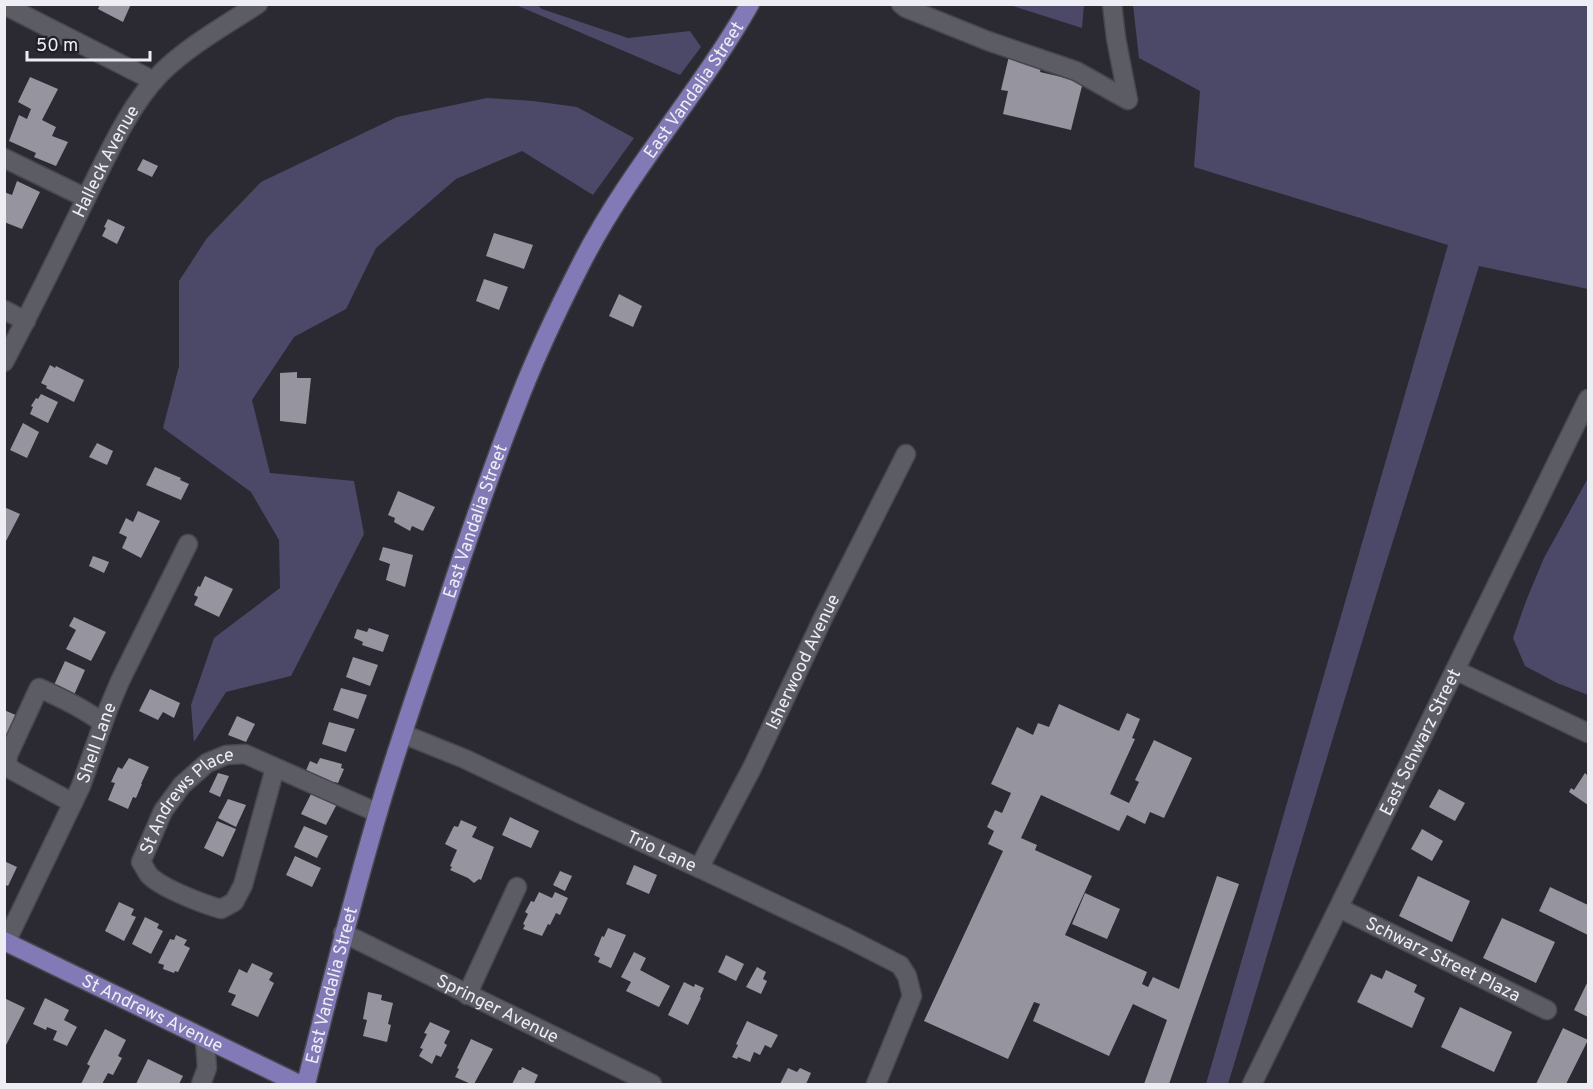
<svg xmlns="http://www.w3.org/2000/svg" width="1593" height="1089" font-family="Overpass,sans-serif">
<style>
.green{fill:#4c4868}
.building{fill:#96959f}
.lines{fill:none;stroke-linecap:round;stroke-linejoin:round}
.minor-casing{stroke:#47474e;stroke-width:21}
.major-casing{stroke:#47474e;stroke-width:21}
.minor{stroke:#5c5c65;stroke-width:18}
.major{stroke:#827ab7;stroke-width:18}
.labels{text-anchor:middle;stroke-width:6;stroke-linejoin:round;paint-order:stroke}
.street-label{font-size:18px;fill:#ededf3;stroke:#212028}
</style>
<rect width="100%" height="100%" fill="#2b2a32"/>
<g class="green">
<polygon points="516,5 537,5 542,9 628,38 690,31 701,47 680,75"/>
<polygon points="1010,5 1084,5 1082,28"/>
<polygon points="1133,5 1588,5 1588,289 1479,266 1382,576 1228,1084 1206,1084 1448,245 1194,167 1200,91 1139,58"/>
<polygon points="487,98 533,101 577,107 634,138 593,195 522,151 456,179 376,248 346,309 294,337 252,400 270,473 354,481 364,534 291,676 226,692 194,742 191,705 214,638 280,588 279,540 251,492 163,428 179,366 179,281 207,238 261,182 397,117"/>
<polygon points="1588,478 1588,695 1557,683 1525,666 1513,638 1526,601 1544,558"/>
</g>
<g class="building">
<polygon points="100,4 131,4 123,22 98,9"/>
<polygon points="1009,56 1042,64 1040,72 1083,82 1071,130 1003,114 1008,91 1001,90"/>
<polygon points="30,77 58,89 42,120 56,127 52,136 68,142 56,166 34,157 36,153 9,141 19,115 27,119 31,109 18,102"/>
<polygon points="143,159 158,166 152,177 137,170"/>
<polygon points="17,181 40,192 22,229 4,222 4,192 12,195"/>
<polygon points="108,219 125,227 117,244 102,236 106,228 104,227"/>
<polygon points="494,233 533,245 524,269 486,256"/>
<polygon points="484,279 508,287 499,310 476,301"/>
<polygon points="619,294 642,306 633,327 609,316"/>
<polygon points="50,365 55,368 56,366 84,380 74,402 46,388 47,386 41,383"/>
<polygon points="297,372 297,378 311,378 306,424 280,421 280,373"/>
<polygon points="41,394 58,402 48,423 30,414 33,407 31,406 36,398 38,399"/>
<polygon points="23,423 39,432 27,458 10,450"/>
<polygon points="97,443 113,451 107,465 89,457"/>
<polygon points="155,467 181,478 180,480 189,484 181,500 146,485"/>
<polygon points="398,491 435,507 423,531 412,526 410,531 394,522 395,518 388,515"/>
<polygon points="4,507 20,514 6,541 4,540"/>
<polygon points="138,511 160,521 141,558 122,548 127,537 119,533 126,518 133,522"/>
<polygon points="383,547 413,555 405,587 386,580 390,564 379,560"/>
<polygon points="93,556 109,562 104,573 89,566"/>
<polygon points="205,576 233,589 219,617 194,605 198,597 194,595 198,586 200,587"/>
<polygon points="74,617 106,632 91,661 66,649 76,630 69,626"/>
<polygon points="369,628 389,635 383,652 362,645 363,642 354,638 357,629 367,632"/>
<polygon points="353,657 378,665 370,686 346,677"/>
<polygon points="65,661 85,670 74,695 54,685"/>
<polygon points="341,688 367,695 358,719 333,710"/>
<polygon points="150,689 180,703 174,718 163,712 158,720 139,711"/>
<polygon points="1059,704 1119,731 1127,713 1140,719 1132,738 1135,739 1110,794 1129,803 1139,782 1135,780 1154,740 1192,758 1164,818 1150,812 1145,824 1127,815 1119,831 1041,795 1021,838 1037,845 1035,850 1092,876 1065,935 1147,972 1142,984 1148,987 1153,977 1179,989 1217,876 1239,884 1169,1084 1144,1084 1167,1020 1133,1004 1109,1056 1033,1021 1040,1004 1034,1002 1008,1059 924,1021 1003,851 988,844 994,831 987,827 995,810 1002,813 1011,793 991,784 1017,727 1033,735 1038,723 1049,727"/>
<polygon points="4,710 18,716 4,742"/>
<polygon points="237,716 255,724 246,742 228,735"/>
<polygon points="329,722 355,729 346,752 322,744"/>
<polygon points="129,758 149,767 141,784 142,784 136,798 133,797 128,809 108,800 115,783 111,782 118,767 122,769"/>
<polygon points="320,758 342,764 341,768 344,769 338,783 335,782 334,784 305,773 310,761 317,764"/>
<polygon points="218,773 229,776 220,797 209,792"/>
<polygon points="1585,773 1588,776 1588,805 1569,792 1571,788 1574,790"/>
<polygon points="1439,789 1465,803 1455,821 1429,807"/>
<polygon points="312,792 337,804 326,825 301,814"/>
<polygon points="228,799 246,805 236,827 218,818"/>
<polygon points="510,817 539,831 531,848 502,835"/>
<polygon points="461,820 477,827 472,837 494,847 481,880 479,879 474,883 468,878 450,870 452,867 450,866 457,850 445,844 454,826 458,827"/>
<polygon points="217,821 236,829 223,857 204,848"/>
<polygon points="304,826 328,836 317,858 294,847"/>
<polygon points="1422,829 1443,841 1432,861 1411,849"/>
<polygon points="295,856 321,868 312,887 286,875"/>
<polygon points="4,861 17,867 8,886 4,884"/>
<polygon points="634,865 657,875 649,894 626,884"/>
<polygon points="560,871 572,876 565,891 553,885"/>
<polygon points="1418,876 1470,901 1452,942 1399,916"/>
<polygon points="1550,887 1588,905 1588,935 1539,911"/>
<polygon points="539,892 552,898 555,892 568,898 560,915 556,913 550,925 548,924 542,936 523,929 525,925 523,924 528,914 525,912 531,901 534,902"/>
<polygon points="1085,893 1120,909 1107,939 1072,924"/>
<polygon points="119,902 134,909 131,915 136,917 124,941 105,931"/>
<polygon points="145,917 159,924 157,928 163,931 151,954 132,944"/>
<polygon points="1502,918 1555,942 1536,983 1483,958"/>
<polygon points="608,928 626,935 611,968 598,962 600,958 594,955 602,936 604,937"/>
<polygon points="176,935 187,940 184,945 190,948 178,972 175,971 174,973 163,969 164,965 158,963 170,939 174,940"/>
<polygon points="634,952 646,958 640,970 670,986 659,1007 626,991 631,982 621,977"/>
<polygon points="726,955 744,964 736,981 718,972"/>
<polygon points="252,963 273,973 269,980 274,983 258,1017 231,1005 236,995 228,992 239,969 247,973"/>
<polygon points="757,967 766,972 763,979 767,981 761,994 746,987"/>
<polygon points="1386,970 1417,985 1414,992 1425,998 1412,1028 1357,1002 1371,974 1382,979"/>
<polygon points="1588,981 1588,1017 1574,1010"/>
<polygon points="684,982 694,987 695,984 704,988 700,997 701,998 688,1025 668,1015"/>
<polygon points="368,992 382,995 381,1000 393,1003 388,1024 391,1025 387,1042 363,1036 367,1020 363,1019"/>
<polygon points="4,998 25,1008 4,1049"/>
<polygon points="45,998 69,1010 64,1020 77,1027 67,1046 53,1040 57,1031 47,1027 46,1030 33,1024"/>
<polygon points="1460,1007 1512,1032 1494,1072 1441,1047"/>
<polygon points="747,1021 778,1035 771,1048 765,1045 760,1055 754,1052 750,1062 738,1057 737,1059 732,1057 738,1045 736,1044"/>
<polygon points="430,1022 450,1031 444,1043 447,1045 441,1057 436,1055 432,1064 419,1056 423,1049 420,1048 427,1034 424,1033"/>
<polygon points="1563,1028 1588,1040 1566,1084 1536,1084"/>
<polygon points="105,1029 126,1040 118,1056 122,1058 113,1075 108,1073 102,1084 81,1084 90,1066 87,1064"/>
<polygon points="471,1039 493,1049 474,1084 471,1084 455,1077 459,1069 457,1068"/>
<polygon points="148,1059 183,1076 179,1084 136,1084"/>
<polygon points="522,1067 538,1075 534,1084 512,1084 519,1070 521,1070"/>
<polygon points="788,1068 797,1072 800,1068 811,1073 806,1084 780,1084"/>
</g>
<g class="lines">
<g class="minor-casing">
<g id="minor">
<polyline points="901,4 906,8 988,41 1076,71 1128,100 1116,38 1112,4"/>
<polyline points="4,5 154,81"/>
<polyline points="4,158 86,198"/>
<polyline points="4,310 26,321"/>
<path id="s1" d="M4,362C34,305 62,248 90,190C109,152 131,103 161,73C187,47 227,24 258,4"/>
<polyline points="1455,670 1588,733"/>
<path id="s2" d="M403,734L465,759L585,816L699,868L845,937L900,965L907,976L912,996L876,1084"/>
<path id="s3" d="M275,768L243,885L234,902L221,909C203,904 161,888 149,875C146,871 144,866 141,862L163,811L182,785L207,763L226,755L245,754L378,813"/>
<path d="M73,803L12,770L7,764L8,755L39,688C62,698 83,708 103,723"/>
<path id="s4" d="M699,868L752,768L824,616L906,454"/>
<path id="s5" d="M1339,908L1547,1010"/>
<path id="s6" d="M343,933L652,1084"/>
<path id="s7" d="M6,942L81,786L107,712L120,681L188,544"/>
<polyline points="467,995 517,887"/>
<polyline points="201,1084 207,1068 205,1039"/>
<path id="s8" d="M1252,1084L1588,399"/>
</g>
</g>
<g class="major-casing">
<g id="major">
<path id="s9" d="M4,941L299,1084"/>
<path id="s10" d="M306,1084C328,995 351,905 377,816C397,746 422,677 445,608C467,541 490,473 516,407C535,357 558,309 582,262C629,170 699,94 750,4"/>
</g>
</g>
<use href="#minor" class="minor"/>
<use href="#major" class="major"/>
</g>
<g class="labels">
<g class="street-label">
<text dy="6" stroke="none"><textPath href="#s10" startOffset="1074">East Vandalia Street</textPath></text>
<text dy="6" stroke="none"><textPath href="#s1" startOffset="225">Halleck Avenue</textPath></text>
<text dy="6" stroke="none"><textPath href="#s10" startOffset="588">East Vandalia Street</textPath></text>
<text dy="6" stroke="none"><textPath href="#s4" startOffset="231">Isherwood Avenue</textPath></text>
<text dy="6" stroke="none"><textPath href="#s8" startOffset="381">East Schwarz Street</textPath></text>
<text dy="6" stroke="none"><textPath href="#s7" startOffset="219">Shell Lane</textPath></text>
<text dy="6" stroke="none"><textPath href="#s3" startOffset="330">St Andrews Place</textPath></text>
<text dy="6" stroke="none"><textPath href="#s2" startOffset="284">Trio Lane</textPath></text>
<text dy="6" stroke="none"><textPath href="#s5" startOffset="116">Schwarz Street Plaza</textPath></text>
<text dy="6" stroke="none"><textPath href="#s10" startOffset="102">East Vandalia Street</textPath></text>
<text dy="6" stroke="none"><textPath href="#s6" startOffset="172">Springer Avenue</textPath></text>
<text dy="6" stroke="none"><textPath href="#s9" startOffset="165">St Andrews Avenue</textPath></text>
</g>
</g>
<rect width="1593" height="1089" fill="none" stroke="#ededf3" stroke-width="12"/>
<path d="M27 51v9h123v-9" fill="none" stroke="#ededf3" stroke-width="3"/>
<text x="36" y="51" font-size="18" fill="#ededf3" stroke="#212028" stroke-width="4.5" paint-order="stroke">50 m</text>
</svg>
